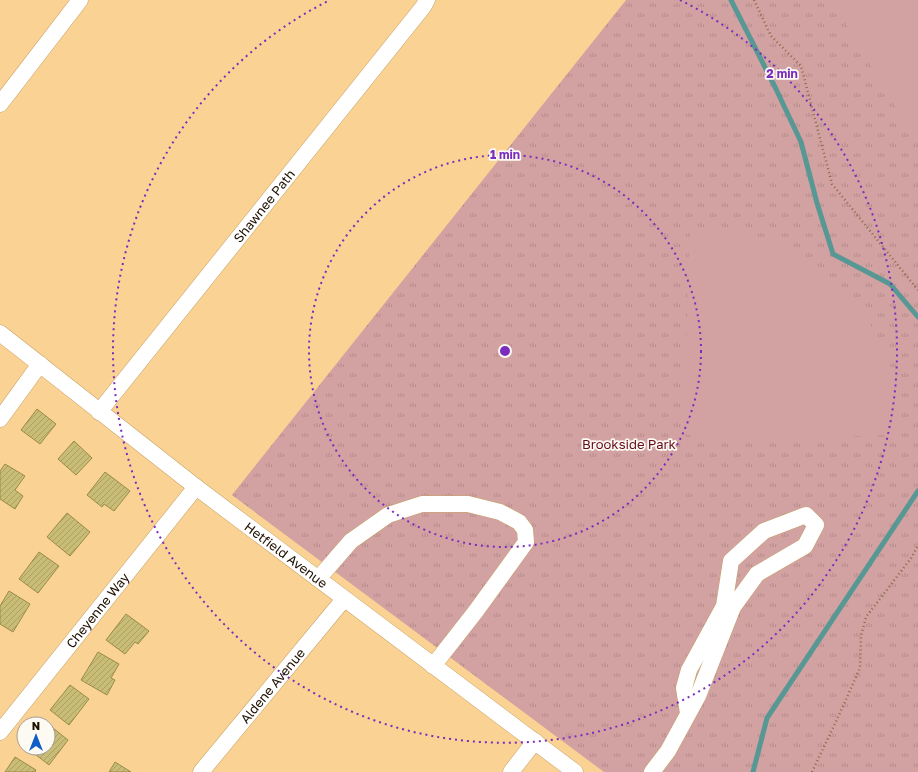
<svg xmlns="http://www.w3.org/2000/svg" width="918" height="772" font-family="'Golos Text',sans-serif">
<style>
.park{fill:url(#park-tufts)}
.garden{fill:#d2a2a2}
.lines{fill:none;stroke-linecap:round;stroke-linejoin:round}
.stream{stroke:#579794;stroke-width:5}
.building{fill:url(#building-hatch);stroke:#998b47}
.minor-casing{stroke:#c7a165;stroke-width:17}
.path{stroke:#876d47;stroke-width:2.5;stroke-dasharray:1 3;stroke-linecap:butt}
.minor{stroke:#fff;stroke-width:16}
.ring{fill:none;stroke:#7b2cbf;stroke-width:2;stroke-dasharray:2 4}
.labels{text-anchor:middle;stroke-width:3.5;stroke-linejoin:round;paint-order:stroke}
.street-label{font-size:13px;fill:#1e1000;stroke:#fdf9f3}
.park-label{font-size:13px;fill:#650a1b;stroke:#fdf9f3}
.centre{fill:#7b2cbf;stroke:#fdf9f3;stroke-width:2}
.ring-label{font-size:12px;text-anchor:middle;font-weight:bold;fill:#7b2cbf;stroke:#fdf9f3;stroke-width:3.5;stroke-linejoin:round;paint-order:stroke}
</style>
<defs>
<pattern id="park-tufts" width="24" height="20" patternUnits="userSpaceOnUse"><rect width="24" height="20" fill="#d2a2a2"/><path d="M3 7l-1-3M5 7V3M7 7l1-3M15 17l-1-3M17 17v-4M19 17l1-3" fill="none" stroke="#b48a8a"/></pattern>
<pattern id="building-hatch" width="6" height="6" patternUnits="userSpaceOnUse"><rect width="6" height="6" fill="#c9bc77"/><path d="M-1 1l2-2M0 6l6-6M5 7l2-2" fill="none" stroke="#aca165"/></pattern>
</defs>
<rect width="100%" height="100%" fill="#fad294"/>
<polygon class="park" points="626,0 918,0 918,772 604,772 232,495"/>
<g class="garden">
<polygon points="832,0 918,0 918,144"/>
<path d="M690,228C704,228 718,228 732,230C805,243 868,298 891,368C898,389 900,411 901,434L700,443L683,430Z"/>
</g>
<g class="lines">
<g class="stream">
<polyline points="731,0 776,89 801,142 817,203 833,254 890,284 918,317"/>
<polyline points="753,772 767,718 918,491"/>
</g>
</g>
<g class="building">
<polygon points="37,409 56,424 40,444 21,430"/>
<polygon points="74,441 92,458 76,475 58,459"/>
<polygon points="5,464 25,476 15,490 23,496 15,509 0,499 0,471"/>
<polygon points="105,472 130,491 114,511 104,504 102,507 87,495"/>
<polygon points="67,513 90,532 70,556 47,537"/>
<polygon points="39,552 59,566 38,593 19,579"/>
<polygon points="9,591 30,604 13,632 0,624 0,606"/>
<polygon points="126,614 149,631 138,644 135,642 125,654 106,640"/>
<polygon points="98,652 119,664 111,678 115,680 107,695 81,680"/>
<polygon points="70,685 89,699 69,725 50,710"/>
<polygon points="48,724 68,740 49,765 27,748 48,748"/>
<polygon points="15,757 36,770 35,772 5,772"/>
<polygon points="115,762 131,772 109,772"/>
</g>
<g class="lines">
<g class="minor-casing">
<g id="minor">
<polyline points="0,104 80,0"/>
<path id="s1" d="M0,333L196,487L575,772"/>
<path id="s2" d="M99,412L423,7L427,0"/>
<polyline points="0,419 40,364"/>
<polyline points="318,579 351,541 388,515 422,504 468,504 500,512 519,522 525,530 526,542 476,611 433,666"/>
<path id="s3" d="M0,732L196,487"/>
<path id="s4" d="M201,772L344,599"/>
<polyline points="511,772 535,741"/>
<polyline points="652,772 668,751 698,696 733,607 757,574 805,546 816,525 806,515 764,531 731,561 724,606 689,670 684,688 688,713"/>
</g>
</g>
<g class="path">
<polyline points="754,0 771,36 801,66 832,184 918,290"/>
<polyline points="812,772 840,713 860,668 861,636 866,617 912,557 918,545"/>
</g>
<use href="#minor" class="minor"/>
</g>
<g class="ring">
<circle cx="505" cy="351" r="196"/>
<path d="M680 0A392 392 0 1 1 330 0"/>
</g>
<g class="labels">
<g class="street-label">
<text dy="5" stroke="none"><textPath href="#s2" startOffset="264">Shawnee Path</textPath></text>
<text dy="5" stroke="none"><textPath href="#s1" startOffset="362">Hetfield Avenue</textPath></text>
<text dy="5" stroke="none"><textPath href="#s3" startOffset="156">Cheyenne Way</textPath></text>
<text dy="5" stroke="none"><textPath href="#s4" startOffset="112">Aldene Avenue</textPath></text>
</g>
<g class="park-label">
<text x="629" y="449">Brookside Park</text>
</g>
</g>
<circle cx="505" cy="351" r="6" class="centre"/>
<g class="ring-label">
<text x="782" y="78">2 min</text>
<text x="505" y="159">1 min</text>
</g>
<g transform="translate(36 736)"><circle r="19" fill="#fdf9f3" stroke="#a49c92"/>
<path d="M0-3L7 15L0 10L-7 15Z" fill="#0f5ec8"/>
<text y="-6" font-size="11" font-weight="bold" text-anchor="middle" fill="#1e1000">N</text>
</g>
</svg>
